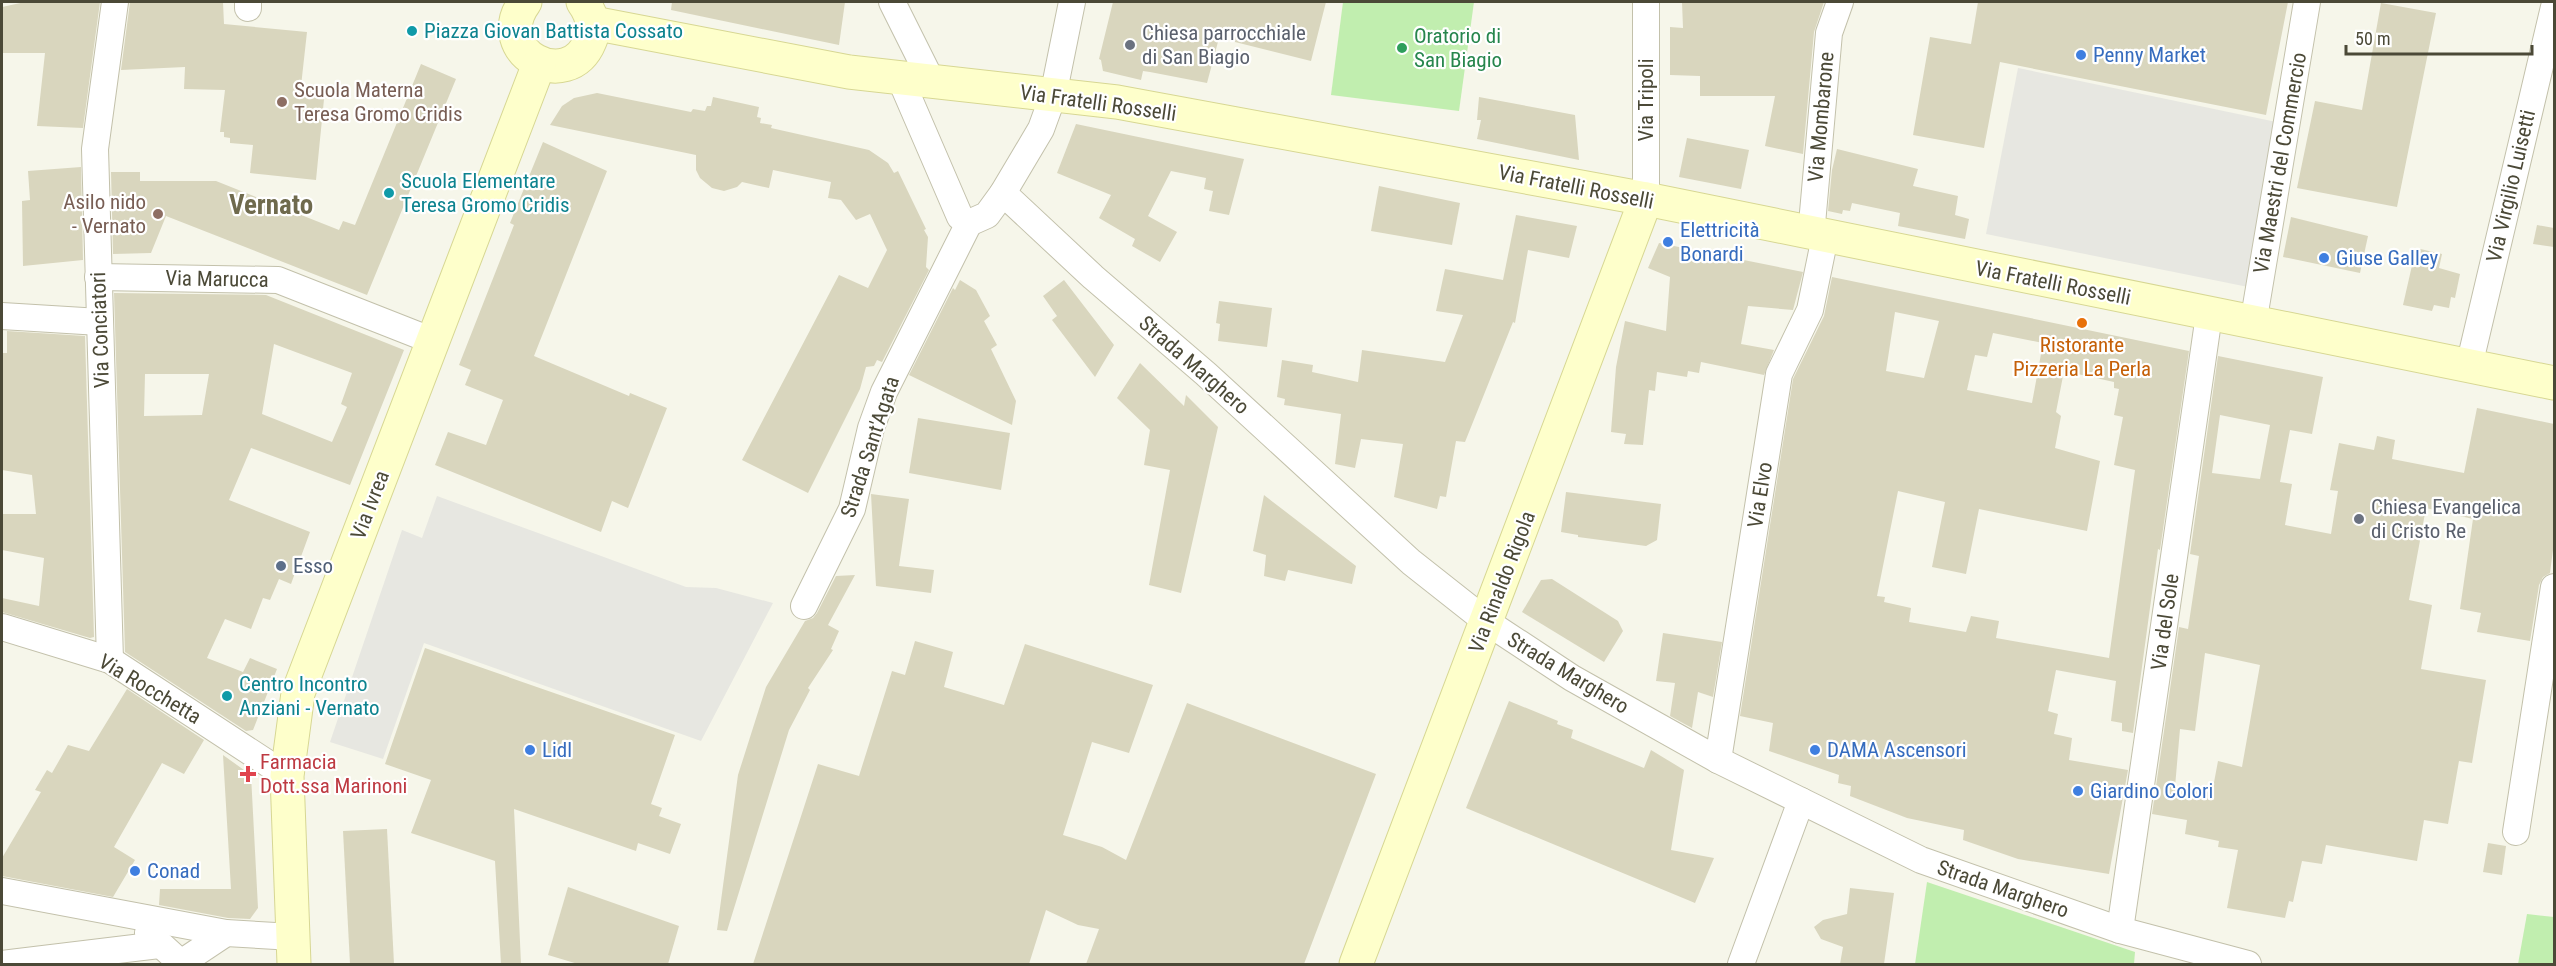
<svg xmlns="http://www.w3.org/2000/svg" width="2556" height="966" font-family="'Roboto Condensed',sans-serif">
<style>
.green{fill:#c1eeaf}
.parking{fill:#e7e7e1}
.building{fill:#d9d6be;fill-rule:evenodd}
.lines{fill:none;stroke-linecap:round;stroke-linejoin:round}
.street-casing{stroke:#c3c1ab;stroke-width:28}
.secondary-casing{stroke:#d7d793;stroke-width:35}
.street{stroke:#fff;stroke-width:26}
.secondary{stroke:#feffcb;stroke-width:33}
.culture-dot{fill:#0f9aa8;stroke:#fff;stroke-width:2}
.worship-dot{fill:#6b7280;stroke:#fff;stroke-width:2}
.leisure-dot{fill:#2e9e5b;stroke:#fff;stroke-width:2}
.shop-dot{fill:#3f7fe0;stroke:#fff;stroke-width:2}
.education-dot{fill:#8d6e63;stroke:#fff;stroke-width:2}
.food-dot{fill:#e8710a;stroke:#fff;stroke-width:2}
.service-dot{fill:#5c6f8a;stroke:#fff;stroke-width:2}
.health-dot{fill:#e0444e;stroke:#fff;stroke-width:2}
.labels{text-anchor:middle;stroke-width:4.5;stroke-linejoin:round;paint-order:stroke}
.culture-label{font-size:21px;fill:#0d838f;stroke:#fff;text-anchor:start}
.worship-label{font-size:21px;fill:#5b616d;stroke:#fff;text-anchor:start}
.leisure-label{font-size:21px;fill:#27864d;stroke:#fff;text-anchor:start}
.shop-label{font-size:21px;fill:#366cbe;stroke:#fff;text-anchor:start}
.education-label{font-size:21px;fill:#785e54;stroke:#fff;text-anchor:start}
.street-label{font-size:21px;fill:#4b4937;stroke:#fff}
.food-label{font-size:21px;fill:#c56008;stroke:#fff}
.service-label{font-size:21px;fill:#4e5e75;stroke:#fff;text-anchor:start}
.health-label{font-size:21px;fill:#be3a42;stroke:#fff;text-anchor:start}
.district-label{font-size:27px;font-weight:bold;fill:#6f6a4d;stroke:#fff}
</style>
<rect width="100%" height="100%" fill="#f6f6ea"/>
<g class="green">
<polygon points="1343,2 1474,2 1459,111 1331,95"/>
<polygon points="1927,882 2135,952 2134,964 1915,964"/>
<polygon points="2527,914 2554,917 2554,964 2518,964"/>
</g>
<g class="parking">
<polygon points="2018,68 2286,124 2258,289 1986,234"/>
<polygon points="437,496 686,587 716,588 773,603 701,741 424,643 383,759 330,742 402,530 422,538"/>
</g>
<g class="building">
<polygon points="25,2 100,2 83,128 37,126 45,53 2,53 2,7"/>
<polygon points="130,2 223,2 224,24 307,32 301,86 325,89 316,180 250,173 253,145 230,143 230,138 224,137 224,132 220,132 225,90 184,89 185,67 121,70"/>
<polygon points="672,2 845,2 839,45 671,10"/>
<polygon points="1113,2 1326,2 1311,61 1219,38 1207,83 1150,72 1143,71 1141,80 1103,71 1101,60 1099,59"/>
<polygon points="1682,2 1824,2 1814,32 1803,154 1765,146 1775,96 1700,96 1700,76 1670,75 1670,27 1683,28"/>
<polygon points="1978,2 2288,2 2266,115 2000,62 1984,148 1913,135 1930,37 1971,44"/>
<polygon points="2381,3 2436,13 2397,207 2297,188 2315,101 2362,110"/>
<polygon points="421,64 456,79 367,295 166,216 151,253 113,254 111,172 140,172 140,181 216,181 339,230 343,221 355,225"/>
<polygon points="597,93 691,112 693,109 705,111 707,106 711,106 713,97 759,107 757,117 761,118 760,123 772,125 771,128 869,150 888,163 894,173 898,171 926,229 924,230 928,237 926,267 929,270 882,362 877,360 874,366 866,367 860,389 808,493 742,460 839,275 868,288 887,250 870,214 856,220 841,200 828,198 831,182 773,170 769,188 742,182 737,187 724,191 712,188 700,178 696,170 696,155 550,125 562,106 574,98"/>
<polygon points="1479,97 1575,115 1579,160 1477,139 1481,120 1477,120"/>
<polygon points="1076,124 1244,159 1229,215 1209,211 1213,191 1204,189 1206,178 1171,171 1148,216 1177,232 1160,262 1132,246 1135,239 1099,218 1111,195 1057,173"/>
<polygon points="1687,138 1749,150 1741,189 1679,177"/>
<polygon points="543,142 607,171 534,356 629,396 630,393 667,408 628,508 612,501 601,532 435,465 448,432 486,445 503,400 465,385 471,370 459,365 514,225 510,223"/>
<polygon points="1837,149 1918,169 1913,186 1958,196 1955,215 1969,219 1965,239 1898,226 1900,213 1852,203 1850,211 1843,210 1842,214 1828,211 1832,170"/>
<polygon points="81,167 83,260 23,266 22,201 30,200 28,171"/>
<polygon points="1379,186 1460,203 1452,245 1371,231"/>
<polygon points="1516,215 1577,226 1569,258 1528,250 1515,323 1513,322 1465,442 1456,441 1446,497 1440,496 1437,509 1394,497 1403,444 1361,439 1355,468 1335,464 1341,414 1284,405 1285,399 1277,397 1282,360 1313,365 1312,372 1358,382 1362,350 1445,362 1463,315 1436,311 1445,269 1503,280"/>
<polygon points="2291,217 2368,236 2360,273 2283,257"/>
<polygon points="2537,225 2554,228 2554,247 2533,244"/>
<polygon points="1659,243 1803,272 1793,310 1748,306 1741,344 1774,350 1764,375 1701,362 1699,373 1688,371 1687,377 1657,372 1655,391 1649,390 1643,445 1624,444 1626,434 1611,432 1616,367 1625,321 1666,331 1670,277 1648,268"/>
<polygon points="2416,248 2442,254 2439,268 2460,274 2455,298 2451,297 2449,308 2434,305 2432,311 2403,305"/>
<path d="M1832,277L2189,351L2160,550L2158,549L2133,733L2122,731V723L2111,721L2116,681L2056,670L2048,711L2058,714L2054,734L2072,738L2069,760L2128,770L2109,874L2018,859L1963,840L1964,830L1907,818L1850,796L1851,786L1838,783L1839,775L1769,751L1773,723L1740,716L1793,379L1824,316ZM1895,312L1939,321L1924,378L1886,371ZM1993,333L2043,343L2032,403L1967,390L1975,355L1987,357ZM2064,371L2114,382V388L2119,389L2114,415L2123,417L2114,465L2135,470L2109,658L1996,638L1999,621L1971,616L1966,632L1909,622L1911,608L1884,602L1885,597L1877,596L1898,491L1945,502L1932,567L1966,574L1979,509L2087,531L2100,461L2055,448L2061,416L2056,412Z"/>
<polygon points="960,280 976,290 990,316 984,321 997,345 991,349 1016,401 1012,425 909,375 953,288 955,290"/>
<polygon points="1064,280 1114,345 1095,377 1052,320 1057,316 1043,296"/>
<path d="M114,293L266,295L404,350L350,485L251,448L229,500L310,532L291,584L279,579L270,600L263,598L251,629L225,619L207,658L243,672L250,658L277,669L253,730L246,731L125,652ZM274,344L352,373L341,404L347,407L332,442L262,414ZM145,374H209L202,415L144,416Z"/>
<polygon points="1219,301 1272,308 1267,347 1218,341 1220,324 1216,323"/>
<polygon points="7,331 85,336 94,637 90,638 2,612 2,598 39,606 44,558 2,550 2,514 36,514 32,475 2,470 2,353 7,353"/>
<path d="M2218,356L2323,377L2312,434L2290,430L2280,482L2292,484L2285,525L2331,534L2338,491L2330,490L2339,443L2374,450L2377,436L2395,440L2392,459L2464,473L2477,408L2554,424V542L2550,573L2543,577L2539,585L2530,641L2477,632L2481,613L2460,609L2473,519L2426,508L2409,600L2432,605L2421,669L2486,680L2472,763L2459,761L2448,824L2424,820L2417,861L2326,845L2322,864L2302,861L2293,902L2289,901L2285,918L2227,908L2238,850L2218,847L2219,841L2185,834L2187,820L2152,814L2179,627L2188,629L2199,556L2190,554ZM2220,415L2270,425L2260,479L2212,473ZM2205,653L2260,665L2242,767L2218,761L2212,793L2175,787L2180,729L2195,731Z"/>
<polygon points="1140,363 1184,406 1186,395 1218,427 1181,593 1149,585 1170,470 1144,465 1150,430 1117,398"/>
<polygon points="918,418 1010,433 1001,490 909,473"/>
<polygon points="1566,492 1661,504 1657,540 1646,546 1578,537 1578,535 1561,532"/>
<polygon points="871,494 909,499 899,566 934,570 931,593 876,586"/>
<polygon points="1264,495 1356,566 1352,584 1288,570 1285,581 1264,576 1266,555 1253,551"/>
<polygon points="855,575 828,625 839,631 831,649 833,650 808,688 810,690 789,730 727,931 717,930 738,775 766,687 805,621 813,618 817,613 836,576"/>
<polygon points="1552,579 1618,621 1623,631 1604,662 1522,612 1541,580"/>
<polygon points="1663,633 1722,642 1713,697 1698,692 1692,728 1670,716 1675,683 1656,681"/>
<polygon points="915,641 953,652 944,687 1004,705 1025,644 1153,685 1129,753 1092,742 1063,835 1102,847 1126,860 1187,703 1376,774 1304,964 1086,964 1099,929 1078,925 1046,910 1029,964 753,964 818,764 859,776 892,671 905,675"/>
<polygon points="425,648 675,735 651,804 662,808 659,816 681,824 670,854 638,843 636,851 514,809 521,964 501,964 495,861 411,833 431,780 385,764"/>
<polygon points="127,689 204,740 184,774 162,763 114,847 135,860 113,897 2,876 2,858 41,792 35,790 47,770 52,773 68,745 89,751"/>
<polygon points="1509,701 1558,721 1557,724 1573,730 1571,738 1644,768 1651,750 1684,770 1671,850 1714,858 1695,903 1466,808"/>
<polygon points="223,755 251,775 258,908 250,919 228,918 159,905 160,889 231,889"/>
<polygon points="387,829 394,964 350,964 343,831"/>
<polygon points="2488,843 2506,846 2502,875 2483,872"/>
<polygon points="568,887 679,926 668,964 578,964 548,955"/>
<polygon points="1850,888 1894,893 1884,964 1840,964 1843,947 1821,939 1814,927 1823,920 1847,914"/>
</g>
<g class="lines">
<g class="street-casing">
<g id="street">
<polyline points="248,2 248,8"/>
<polyline points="892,2 932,82"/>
<polyline points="1646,2 1646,199"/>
<polyline points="900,78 960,217 969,223 987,215 1003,193 1041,129 1053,96 1072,2"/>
<polyline points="1003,193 1093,277 1206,374 1411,562 1487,622 1572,678 1718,760 1921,860 2120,930 2248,964"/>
<polyline points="1811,235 1829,33 1840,2"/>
<polyline points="98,277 278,280 433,341"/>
<polyline points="2,316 100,322"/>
<polyline points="2253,324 2307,2"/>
<polyline points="2469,366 2554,7"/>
<polyline points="804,606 852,509 871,428 884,392 969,223"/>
<polyline points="2,627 110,660 287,776"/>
<polyline points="110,660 95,149 115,2"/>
<polyline points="1718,760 1779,374 1810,310 1825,237"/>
<polyline points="2516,832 2554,587"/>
<polyline points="2,891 226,933 293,937"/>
<polyline points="2120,930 2209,315"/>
<polyline points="148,933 182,964"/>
<polyline points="181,963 226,933"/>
<polyline points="2,964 159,945"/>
<polyline points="1741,964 1801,801"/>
</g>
</g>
<g class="secondary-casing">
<g id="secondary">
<path d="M525,2C488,52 568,95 590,41C596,27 591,13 583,2"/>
<polyline points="593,23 849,72 1117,102 1646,199 2554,383"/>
<polyline points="294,964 287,776 298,693 539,64"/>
<polyline points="1356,964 1646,199"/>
</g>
</g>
<use href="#street" class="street"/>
<use href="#secondary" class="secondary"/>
</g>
<g class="culture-dot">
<circle cx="412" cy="31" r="6"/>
<circle cx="389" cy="193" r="6"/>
<circle cx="227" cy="696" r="6"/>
</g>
<g class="worship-dot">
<circle cx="1130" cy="45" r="6"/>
<circle cx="2359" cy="519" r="6"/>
</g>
<circle class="leisure-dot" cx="1402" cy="48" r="6"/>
<g class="shop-dot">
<circle cx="2081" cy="55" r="6"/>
<circle cx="1668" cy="242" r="6"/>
<circle cx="2324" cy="258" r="6"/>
<circle cx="530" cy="750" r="6"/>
<circle cx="1815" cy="750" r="6"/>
<circle cx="2078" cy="791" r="6"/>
<circle cx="135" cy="871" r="6"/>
</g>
<g class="education-dot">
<circle cx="282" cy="102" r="6"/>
<circle cx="158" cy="214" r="6"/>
</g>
<circle class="food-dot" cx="2082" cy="323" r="6"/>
<circle class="service-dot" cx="281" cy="566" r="6"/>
<path class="health-dot" d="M245 765h6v6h6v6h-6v6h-6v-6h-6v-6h6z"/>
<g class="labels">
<g class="culture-label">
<text x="424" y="38">Piazza Giovan Battista Cossato</text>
<text x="401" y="188">Scuola Elementare<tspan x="401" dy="24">Teresa Gromo Cridis</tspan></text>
<text x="239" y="691">Centro Incontro<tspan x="239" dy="24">Anziani - Vernato</tspan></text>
</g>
<g class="worship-label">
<text x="1142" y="40">Chiesa parrocchiale<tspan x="1142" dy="24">di San Biagio</tspan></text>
<text x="2371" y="514">Chiesa Evangelica<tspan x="2371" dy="24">di Cristo Re</tspan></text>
</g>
<g class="leisure-label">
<text x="1414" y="43">Oratorio di<tspan x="1414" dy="24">San Biagio</tspan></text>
</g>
<g class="shop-label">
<text x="2093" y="62">Penny Market</text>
<text x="1680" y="237">Elettricità<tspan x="1680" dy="24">Bonardi</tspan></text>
<text x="2336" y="265">Giuse Galley</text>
<text x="542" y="757">Lidl</text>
<text x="1827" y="757">DAMA Ascensori</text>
<text x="2090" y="798">Giardino Colori</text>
<text x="147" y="878">Conad</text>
</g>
<g class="education-label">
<text x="294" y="97">Scuola Materna<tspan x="294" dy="24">Teresa Gromo Cridis</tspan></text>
<text x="146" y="209" text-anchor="end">Asilo nido<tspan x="146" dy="24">- Vernato</tspan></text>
</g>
<g class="street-label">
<text transform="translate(1646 100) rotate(-90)" y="7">Via Tripoli</text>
<text transform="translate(1098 103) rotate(8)" y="7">Via Fratelli Rosselli</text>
<text transform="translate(1821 117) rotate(-85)" y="7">Via Mombarone</text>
<text transform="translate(2280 163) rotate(-80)" y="7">Via Maestri del Commercio</text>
<text transform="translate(2511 186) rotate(-77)" y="7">Via Virgilio Luisetti</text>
<text transform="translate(1576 187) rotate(11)" y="7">Via Fratelli Rosselli</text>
<text transform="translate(217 279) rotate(1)" y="7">Via Marucca</text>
<text transform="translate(2053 283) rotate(11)" y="7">Via Fratelli Rosselli</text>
<text transform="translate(100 330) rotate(-92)" y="7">Via Conciatori</text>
<text transform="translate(1194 365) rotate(41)" y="7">Strada Marghero</text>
<text transform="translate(870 447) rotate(-72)" y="7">Strada Sant'Agata</text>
<text transform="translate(1760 495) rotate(-81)" y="7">Via Elvo</text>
<text transform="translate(370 505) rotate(-69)" y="7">Via Ivrea</text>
<text transform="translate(1502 582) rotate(-69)" y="7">Via Rinaldo Rigola</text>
<text transform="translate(2165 622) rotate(-82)" y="7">Via del Sole</text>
<text transform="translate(1568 673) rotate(31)" y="7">Strada Marghero</text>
<text transform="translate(150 689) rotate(31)" y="7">Via Rocchetta</text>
<text transform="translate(2003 889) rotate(19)" y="7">Strada Marghero</text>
</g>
<g class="food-label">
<text x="2082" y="352">Ristorante<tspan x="2082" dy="24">Pizzeria La Perla</tspan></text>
</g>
<g class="service-label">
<text x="293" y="573">Esso</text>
</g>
<g class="health-label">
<text x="260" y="769">Farmacia<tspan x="260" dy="24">Dott.ssa Marinoni</tspan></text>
</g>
<g class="district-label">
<text x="271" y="214">Vernato</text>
</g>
</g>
<rect width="2556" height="966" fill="none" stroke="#4b4937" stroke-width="6"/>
<path d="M2346 45v9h186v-9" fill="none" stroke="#4b4937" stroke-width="3"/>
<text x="2355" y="45" font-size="18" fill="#4b4937" stroke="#ffffff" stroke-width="4.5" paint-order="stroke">50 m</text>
</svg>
